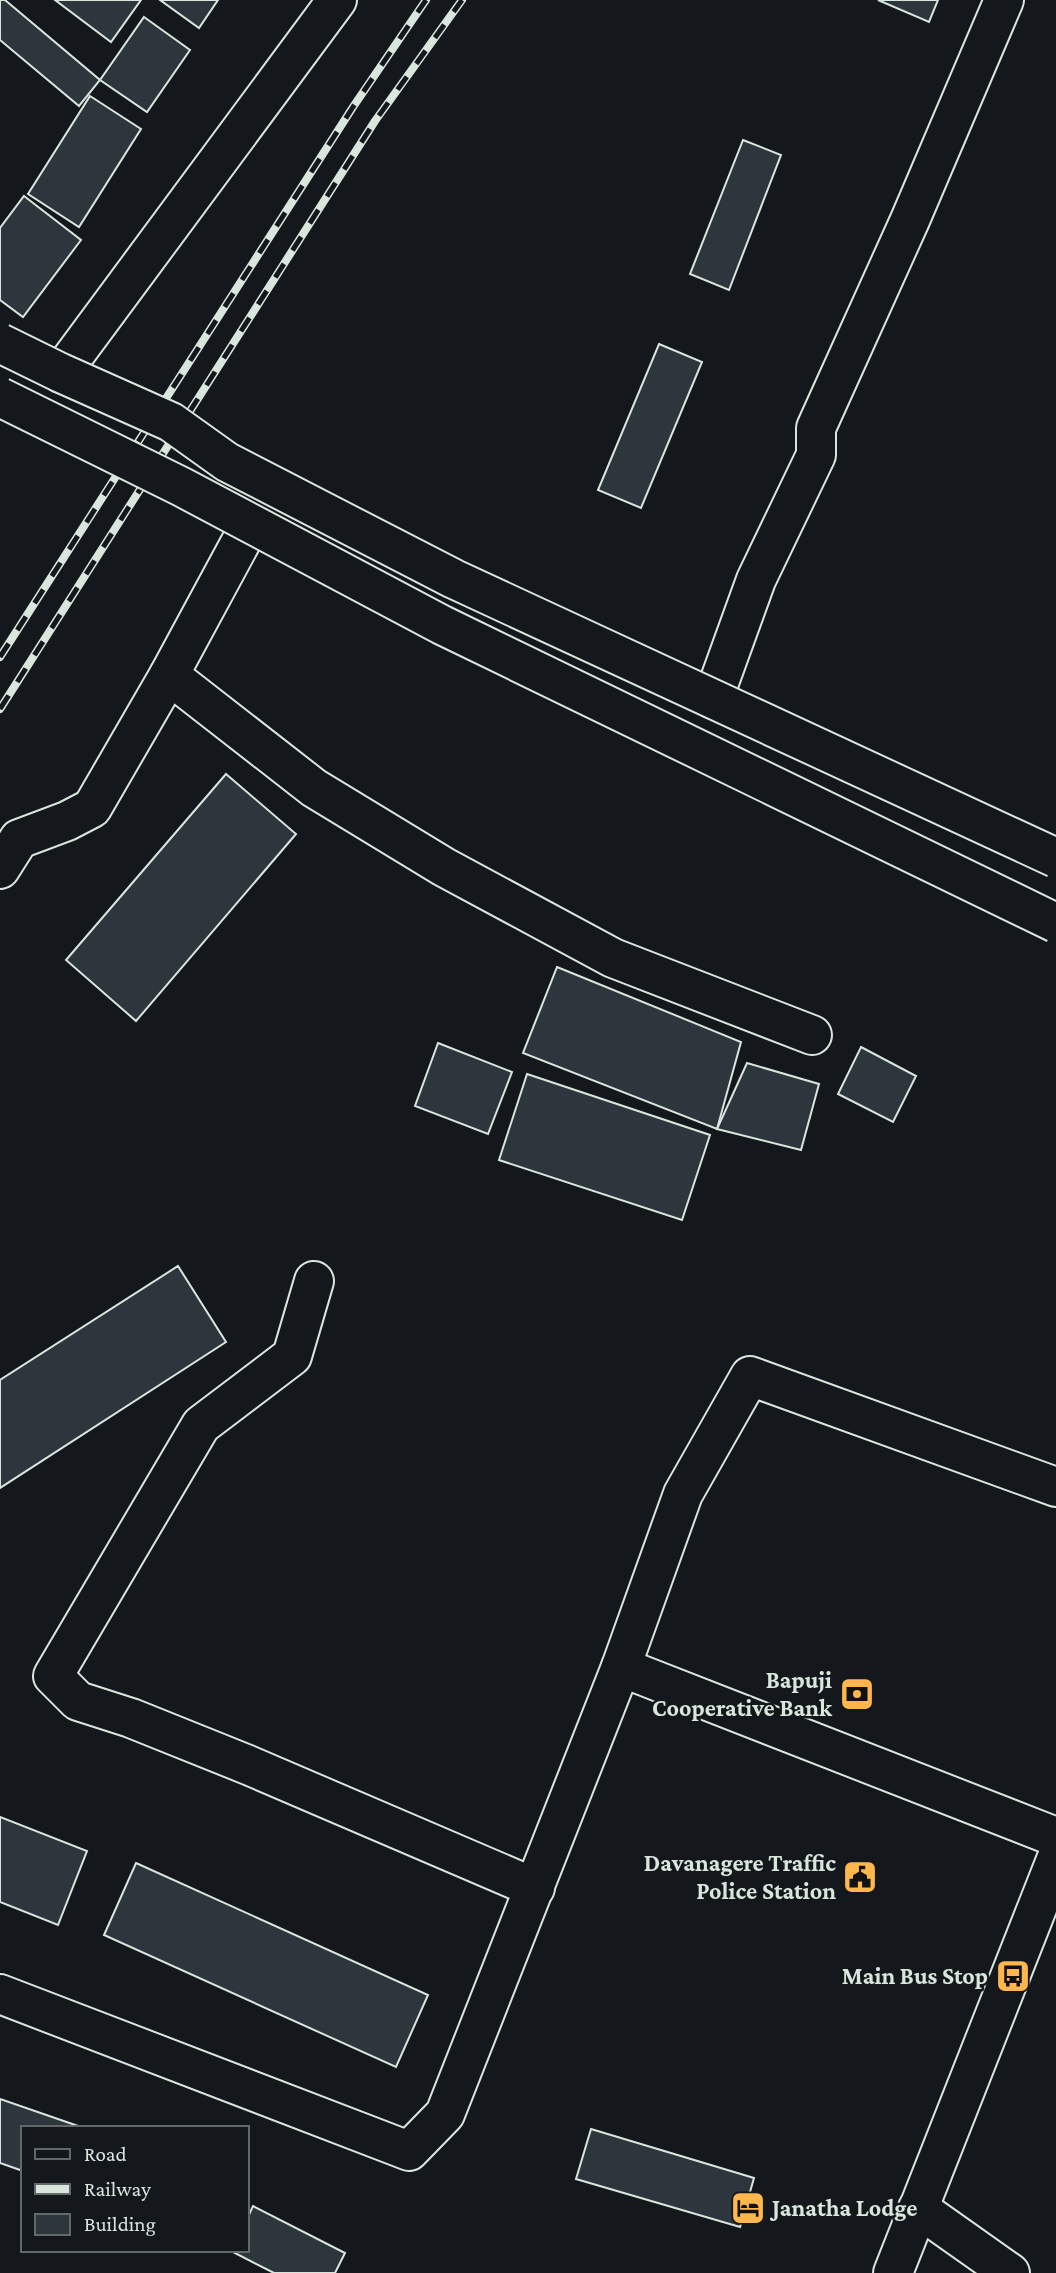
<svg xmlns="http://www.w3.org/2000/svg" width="1056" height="2273" font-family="'Crimson Pro',serif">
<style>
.building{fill:#2c363c;stroke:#d8e6dc;stroke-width:2}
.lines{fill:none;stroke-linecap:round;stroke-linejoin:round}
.minor-casing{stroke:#d8e6dc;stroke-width:42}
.major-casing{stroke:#d8e6dc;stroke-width:42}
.minor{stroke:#14181c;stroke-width:38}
.major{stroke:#14181c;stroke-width:38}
.rail-casing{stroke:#d8e6dc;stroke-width:8}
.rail{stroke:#14181c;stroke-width:5;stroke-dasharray:16;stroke-linecap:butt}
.major-bridge-casing{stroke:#d8e6dc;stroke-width:42;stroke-linecap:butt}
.major-bridge{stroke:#14181c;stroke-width:38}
.labels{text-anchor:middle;stroke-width:5;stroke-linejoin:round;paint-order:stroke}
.poi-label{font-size:24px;font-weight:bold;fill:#d8e6dc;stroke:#14181c;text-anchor:end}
</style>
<rect width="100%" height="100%" fill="#14181c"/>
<g class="building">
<polygon points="0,0 5,0 100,80 79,106 0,40"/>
<polygon points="55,0 141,0 111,42"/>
<polygon points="160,0 218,0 199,28"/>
<polygon points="878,0 938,0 929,22"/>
<polygon points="144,17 190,50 147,112 100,80"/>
<polygon points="90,96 141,129 79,227 28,194"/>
<polygon points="743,140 781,155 729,290 690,274"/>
<polygon points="24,196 81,240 23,317 0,300 0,228"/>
<polygon points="659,344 702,362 641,508 598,490"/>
<polygon points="226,774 296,834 136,1021 66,960"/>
<polygon points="557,967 741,1042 717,1129 523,1053"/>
<polygon points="438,1043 512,1072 488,1134 415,1106"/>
<polygon points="861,1047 916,1076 893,1122 838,1094"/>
<polygon points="747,1063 819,1084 801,1150 717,1129"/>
<polygon points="527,1074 710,1135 682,1220 499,1160"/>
<polygon points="178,1266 226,1342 0,1488 0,1380"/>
<polygon points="0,1817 87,1851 58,1925 0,1902"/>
<polygon points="136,1863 428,1995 396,2067 104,1935"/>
<polygon points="0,2099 81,2127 80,2128 23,2128 23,2171 0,2163"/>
<polygon points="591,2129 754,2178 740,2227 576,2179"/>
<polygon points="253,2206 345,2253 335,2273 274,2273 231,2251 247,2250 247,2219"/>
</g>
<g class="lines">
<g class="minor-casing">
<g id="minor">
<polyline points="61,373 337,0"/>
<polyline points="169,675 314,788 444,867 613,958 812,1035"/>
<polyline points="713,699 756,580 816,455 816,428 910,220 1004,0"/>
<polyline points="0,869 19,839 67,821 92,808 169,675 250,525"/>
<polyline points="314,1281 292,1356 201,1425 53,1676 78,1701 131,1718 248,1765 535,1888"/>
<polyline points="621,1667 1056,1837"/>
<polyline points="0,1994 409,2151 445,2114 621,1667 683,1494 750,1376 1056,1487"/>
<polyline points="918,2208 1010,2273"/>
</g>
</g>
<g class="major-casing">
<polyline id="major" points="893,2273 1056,1860"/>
</g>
<use href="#minor" class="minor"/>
<use href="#major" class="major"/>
<g class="rail-casing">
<g id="rail">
<polyline points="0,657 353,107 426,0"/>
<polyline points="0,709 375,121 462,0"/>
</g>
</g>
<use href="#rail" class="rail"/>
<g class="major-bridge-casing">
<g id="major-bridge">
<polyline points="0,343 61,373 171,422 227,462 454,579 1056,858"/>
<polyline points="0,397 182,487 442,625 1056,923"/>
</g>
</g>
<use href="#major-bridge" class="major-bridge"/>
</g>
<defs>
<g id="bank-square" transform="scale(1.75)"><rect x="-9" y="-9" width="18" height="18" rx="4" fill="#ffb74d" stroke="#14181c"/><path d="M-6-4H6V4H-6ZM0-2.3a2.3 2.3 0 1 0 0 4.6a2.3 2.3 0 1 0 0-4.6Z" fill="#111"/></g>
<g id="civic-square" transform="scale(1.75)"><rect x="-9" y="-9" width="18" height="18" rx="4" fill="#ffb74d" stroke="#14181c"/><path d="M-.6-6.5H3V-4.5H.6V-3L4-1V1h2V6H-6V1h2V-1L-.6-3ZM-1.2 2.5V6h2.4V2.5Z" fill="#111"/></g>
<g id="bus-square" transform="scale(1.75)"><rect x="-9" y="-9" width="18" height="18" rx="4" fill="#ffb74d" stroke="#14181c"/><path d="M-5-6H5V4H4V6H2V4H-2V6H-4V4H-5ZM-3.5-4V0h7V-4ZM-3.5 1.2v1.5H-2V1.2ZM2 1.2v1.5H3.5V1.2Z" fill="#111"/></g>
<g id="hotel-square" transform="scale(1.75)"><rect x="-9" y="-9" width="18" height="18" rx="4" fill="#ffb74d" stroke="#14181c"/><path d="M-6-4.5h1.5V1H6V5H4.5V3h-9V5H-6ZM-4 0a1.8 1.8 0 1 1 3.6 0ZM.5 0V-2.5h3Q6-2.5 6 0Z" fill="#111"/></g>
</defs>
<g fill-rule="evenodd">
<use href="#bank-square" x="857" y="1694"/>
<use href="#civic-square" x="860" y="1877"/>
<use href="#bus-square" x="1013" y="1976"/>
<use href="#hotel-square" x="748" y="2208"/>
</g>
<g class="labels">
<g class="poi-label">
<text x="832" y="1688">Bapuji<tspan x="832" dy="28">Cooperative Bank</tspan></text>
<text x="836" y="1871">Davanagere Traffic<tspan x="836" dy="28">Police Station</tspan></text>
<text x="988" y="1984">Main Bus Stop</text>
<text x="772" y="2216" text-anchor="start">Janatha Lodge</text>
</g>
</g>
<rect x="21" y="2126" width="228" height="126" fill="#14181c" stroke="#626a69" stroke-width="2"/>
<rect x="35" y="2149" width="35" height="10" fill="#14181c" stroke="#626a69" stroke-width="2"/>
<text x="84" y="2161" font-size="21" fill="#d8e6dc">Road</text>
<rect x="35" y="2184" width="35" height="10" fill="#d8e6dc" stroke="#626a69" stroke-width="2"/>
<text x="84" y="2196" font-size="21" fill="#d8e6dc">Railway</text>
<rect x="35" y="2214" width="35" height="21" fill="#2c363c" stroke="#626a69" stroke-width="2"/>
<text x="84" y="2231" font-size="21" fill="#d8e6dc">Building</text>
</svg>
